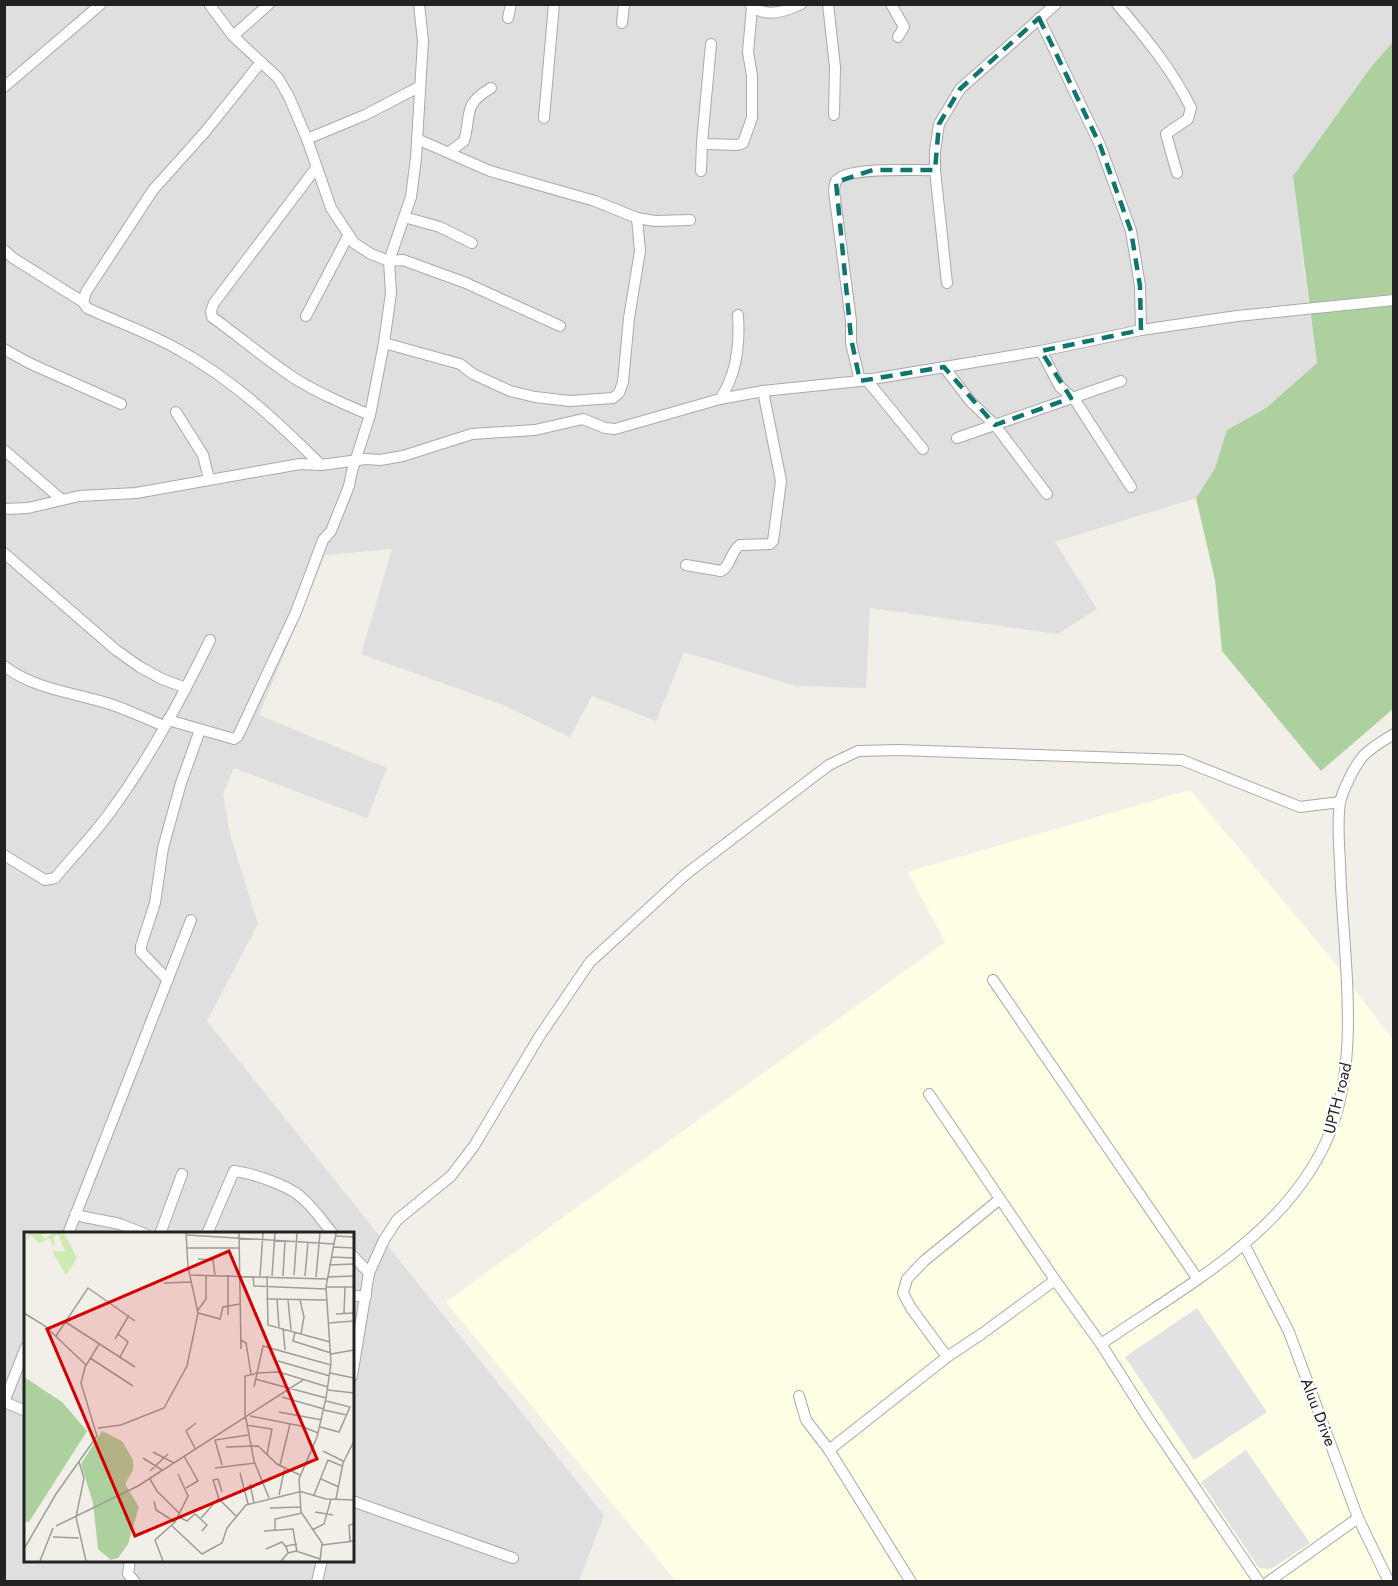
<svg xmlns="http://www.w3.org/2000/svg" width="1398" height="1586" font-family="Jost,sans-serif">
<style>
.residential{fill:#e0dfdf;fill-rule:evenodd}
.education{fill:#ffffe5}
.forest{fill:#add19e}
.parking{fill:#e2e2e2}
.lines{fill:none;stroke-linecap:round;stroke-linejoin:round}
.minor-casing{stroke:#a9a9a9;stroke-width:12}
.minor{stroke:#fff;stroke-width:10}
.marked{fill:none;stroke:#0f766e;stroke-width:4.5;stroke-dasharray:12 8;stroke-linejoin:round}
.labels{text-anchor:middle;stroke-width:5;stroke-linejoin:round;paint-order:stroke}
.street-label{font-size:16px;fill:#222;stroke:#fff}
.inset-road{fill:none;stroke:#9f9d99;stroke-width:1.5}
.view{fill:#d40000;fill-opacity:0.15;stroke:#d40000;stroke-width:3}
.inset-edge{fill:none;stroke:#222;stroke-width:3}
</style>
<rect width="100%" height="100%" fill="#f2efe9"/>
<path class="residential" d="M5,5H1393V42L1371,68L1293,176L1304,270L1317,363L1266,408L1227,430L1215,468L1196,498L1055,542L1097,609L1058,634L870,608L866,688L796,686L684,652L656,721L592,696L570,737L501,704L361,654L392,549L325,555L259,715L387,768L367,818L234,768L223,794L230,834L258,924L207,1021L604,1515L579,1581L5,1582ZM26,1234H352V1560H26Z"/>
<polygon class="education" points="1190,790 1331,958 1393,1040 1393,1581 676,1581 446,1302 945,942 908,872"/>
<polygon class="forest" points="1393,42 1393,709 1321,771 1222,651 1215,580 1196,498 1215,468 1227,430 1266,408 1317,363 1293,176 1371,67"/>
<g class="parking">
<polygon points="1197,1308 1267,1412 1194,1460 1125,1357"/>
<polygon points="1246,1450 1310,1543 1271,1569 1259,1568 1201,1482"/>
</g>
<g class="lines">
<g class="minor-casing">
<g id="minor">
<polyline points="209,4 233,36 278,78 289,97 307,139 331,208 354,243 371,254 389,261 403,260 466,283 560,326"/>
<path d="M750,4C764,19 785,12 801,4"/>
<polyline points="828,4 835,67 834,115"/>
<polyline points="891,4 904,27 898,37"/>
<path d="M1117,4C1145,37 1172,69 1191,108L1188,119L1166,134L1177,173"/>
<polyline points="508,18 511,4"/>
<polyline points="1039,18 1100,145 1131,231 1140,286 1141,330"/>
<polyline points="622,23 624,4"/>
<polyline points="233,36 269,4"/>
<polyline points="711,44 702,142 707,144 738,145 743,143 752,118 752,76 748,52 752,7"/>
<polyline points="4,87 101,4"/>
<polyline points="544,118 554,4"/>
<polyline points="307,139 365,115 419,87"/>
<polyline points="417,139 490,171 595,201 637,218 655,221 690,220"/>
<path d="M449,152L464,141C472,113 462,105 491,88"/>
<path d="M316,168L214,303L211,311L212,317C240,337 265,359 294,378C318,393 344,404 370,415"/>
<polyline points="701,171 702,142"/>
<polyline points="404,217 440,227 472,243"/>
<path d="M4,250L13,258L83,302L87,308C117,322 150,333 179,350C232,379 278,422 321,465"/>
<polyline points="947,283 935,170 935,151 939,124 960,89 1056,4"/>
<polyline points="83,302 86,292 153,190 205,132 261,62"/>
<polyline points="306,316 348,236"/>
<polyline points="384,343 460,364 473,374 510,391 535,397 570,401 613,398 619,393 623,382 629,318 640,251 637,218"/>
<polyline points="4,349 29,363 121,404"/>
<polyline points="1041,351 1060,387 1075,400 1131,487"/>
<polyline points="944,367 971,402 995,425 1047,494"/>
<polyline points="866,379 923,449"/>
<path d="M860,381L851,343V321L834,191C834,188 835,184 836,181C847,166 917,171 935,170"/>
<path d="M720,399C737,374 740,344 738,315"/>
<polyline points="176,412 203,455 209,479"/>
<polyline points="957,438 1121,381"/>
<polyline points="4,450 61,499"/>
<polyline points="4,509 28,508 79,496 136,493 300,464 321,465 366,459 380,460 403,456 472,434 535,430 583,419 605,428 615,429 720,399 763,391 860,381 1041,351 1141,330 1237,316 1394,300"/>
<polyline points="4,553 116,650 140,667 162,679 186,688"/>
<path d="M686,565L721,571C731,566 730,552 740,545L770,544L773,541L781,481L763,391"/>
<path d="M4,666C35,690 77,693 113,705C130,711 147,719 164,726"/>
<polyline points="168,720 234,739 238,736 296,612 323,540 331,531 349,486 352,471 370,415 384,343 391,293 389,261 411,197 416,158 423,41 419,4"/>
<path d="M4,855L45,880L55,878C73,856 94,835 111,811C150,758 181,699 210,640"/>
<polyline points="168,980 141,952 141,946 155,903 163,848 181,783 200,730"/>
<polyline points="993,980 1197,1278"/>
<polyline points="929,1094 1055,1280 1101,1344 1148,1418 1259,1582"/>
<polyline points="75,1215 120,1224 145,1234"/>
<polyline points="68,1234 191,920"/>
<polyline points="160,1234 182,1174"/>
<path d="M207,1234L234,1171C251,1173 288,1185 301,1197C313,1207 323,1222 333,1234"/>
<polyline points="1244,1244 1289,1332 1358,1518 1389,1582"/>
<polyline points="352,1255 369,1273"/>
<polyline points="352,1296 366,1296"/>
<polyline points="987,1330 1055,1280"/>
<path d="M1101,1344C1182,1288 1281,1237 1325,1144C1364,1062 1342,952 1340,862C1339,843 1337,822 1340,803C1342,791 1355,765 1364,755C1372,747 1384,740 1394,734"/>
<polyline points="947,1357 911,1308 903,1293 907,1279 924,1261 1000,1199"/>
<polyline points="352,1376 369,1273 384,1240 397,1220 451,1176 474,1146 539,1037 590,962 686,874 829,765 858,751 899,750 1182,760 1300,807 1340,802"/>
<polyline points="799,1396 806,1420 829,1450 911,1582"/>
<polyline points="4,1402 26,1347"/>
<polyline points="4,1402 26,1411"/>
<polyline points="829,1450 947,1357 983,1333"/>
<polyline points="352,1501 513,1558"/>
<polyline points="130,1560 128,1574 135,1582"/>
<polyline points="317,1582 322,1560"/>
<polyline points="1268,1582 1358,1518"/>
</g>
</g>
<use href="#minor" class="minor"/>
</g>
<path class="marked" d="M1039,18L1100,145L1131,231L1140,286L1141,330L1041,351L1071,398L995,425L944,367L860,381L851,338L836,182L873,170H935L939,124L960,89Z"/>
<g class="labels">
<g class="street-label">
<text transform="translate(1337 1098) rotate(-76)" y="6">UPTH road</text>
<text transform="translate(1319 1412) rotate(69)" y="6">Aluu Drive</text>
</g>
</g>
<g transform="translate(24 1232)">
<rect width="330" height="330" fill="#f2efe9"/>
<path d="M5,1H24L18,3L21,7L28,1H40L53,26L42,43L28,19H41L34,3L29,5L31,12L29,14L26,6L15,11L7,3L1,9Z" fill="#cdebb0"/>
<path d="M0,145L38,170L63,199L5,290L0,289ZM78,199L98,209L109,228V238L101,252L115,275L104,312L94,326L87,328L74,317L69,271L57,232Z" fill="#add19e"/>
<path class="inset-road" d="M215,1L217,117M163,3L310,12M311,4L330,5M309,15L330,16M162,16H215M307,25L330,26M174,27L189,28L191,43M305,33L330,32M165,43L303,47M204,43V83M270,43L273,1M229,44L230,54L302,57M236,44L239,1M243,44L244,93L306,110M248,44L251,1M259,44L261,9M281,44L284,10M292,45L296,1M303,45L330,44M140,51L167,50M302,55H330M242,67L302,68M253,67L255,95M264,68L267,98M276,68L280,85L277,102M174,78L182,67V43M0,81L21,94L62,133M174,81L196,87L199,75L216,72M320,81L321,55M312,82L330,81M40,89L111,135M304,91L330,89M259,96L261,118M271,100L269,109L307,121M94,102L104,110L96,125M32,104L64,56L111,89M91,107L105,83M217,108L222,111L227,142M307,122L330,118M66,126L109,154M254,129L306,144M231,141L255,140L304,155M306,141L330,146M231,142L221,144V182L230,229L245,266M231,147L302,166M230,155L239,114L307,133M304,158L330,161M258,165L300,177M300,178L323,183M255,180L298,188M226,184L277,194L294,201M222,193L248,197L243,222M296,195L315,200L326,175L302,169M74,196L97,193L140,176L163,134L174,81L164,35L162,1M202,215L234,214L253,232L276,243M172,218L162,199L172,191M299,219L319,229M129,220L150,231M160,224L174,249L162,256M119,226L138,238M55,230L60,246L52,285L62,329M198,233L191,208L224,203M256,233L266,192M191,236L231,231M126,239L144,222M216,241L224,272M126,247L133,259L156,282M297,247L315,255M226,252L230,271M275,259L302,267L330,268M198,260L194,247L189,248L195,267L213,285M255,263L261,235M290,263L304,228L318,234M312,267L319,231L330,209M130,269L132,278L151,290M246,276L276,275M291,280L309,283M155,285L163,289L171,282L183,293L178,299M177,286L194,267M32,294L114,254L279,148M148,294L178,322L198,311L203,296L222,273L275,260M251,298V287L278,281M288,298L300,292L307,267M240,299L269,297L273,320M29,305L55,306M326,309L325,293L330,292M298,313L330,309M0,317L32,262L73,204L57,151L61,135L75,112M242,317L258,310L262,315M264,321L262,314L273,312M16,329L29,296M139,329L131,308L151,290L164,264L154,242M257,329L264,321L272,319L296,327M296,329L298,311L277,280L275,247L293,205L302,166L307,131L302,55L312,1"/>
<path class="view" d="M205,19L293,227L111,304L23,97Z"/>
<rect width="330" height="330" class="inset-edge"/>
</g>
<rect width="1398" height="1586" fill="none" stroke="#222222" stroke-width="12"/>
</svg>
